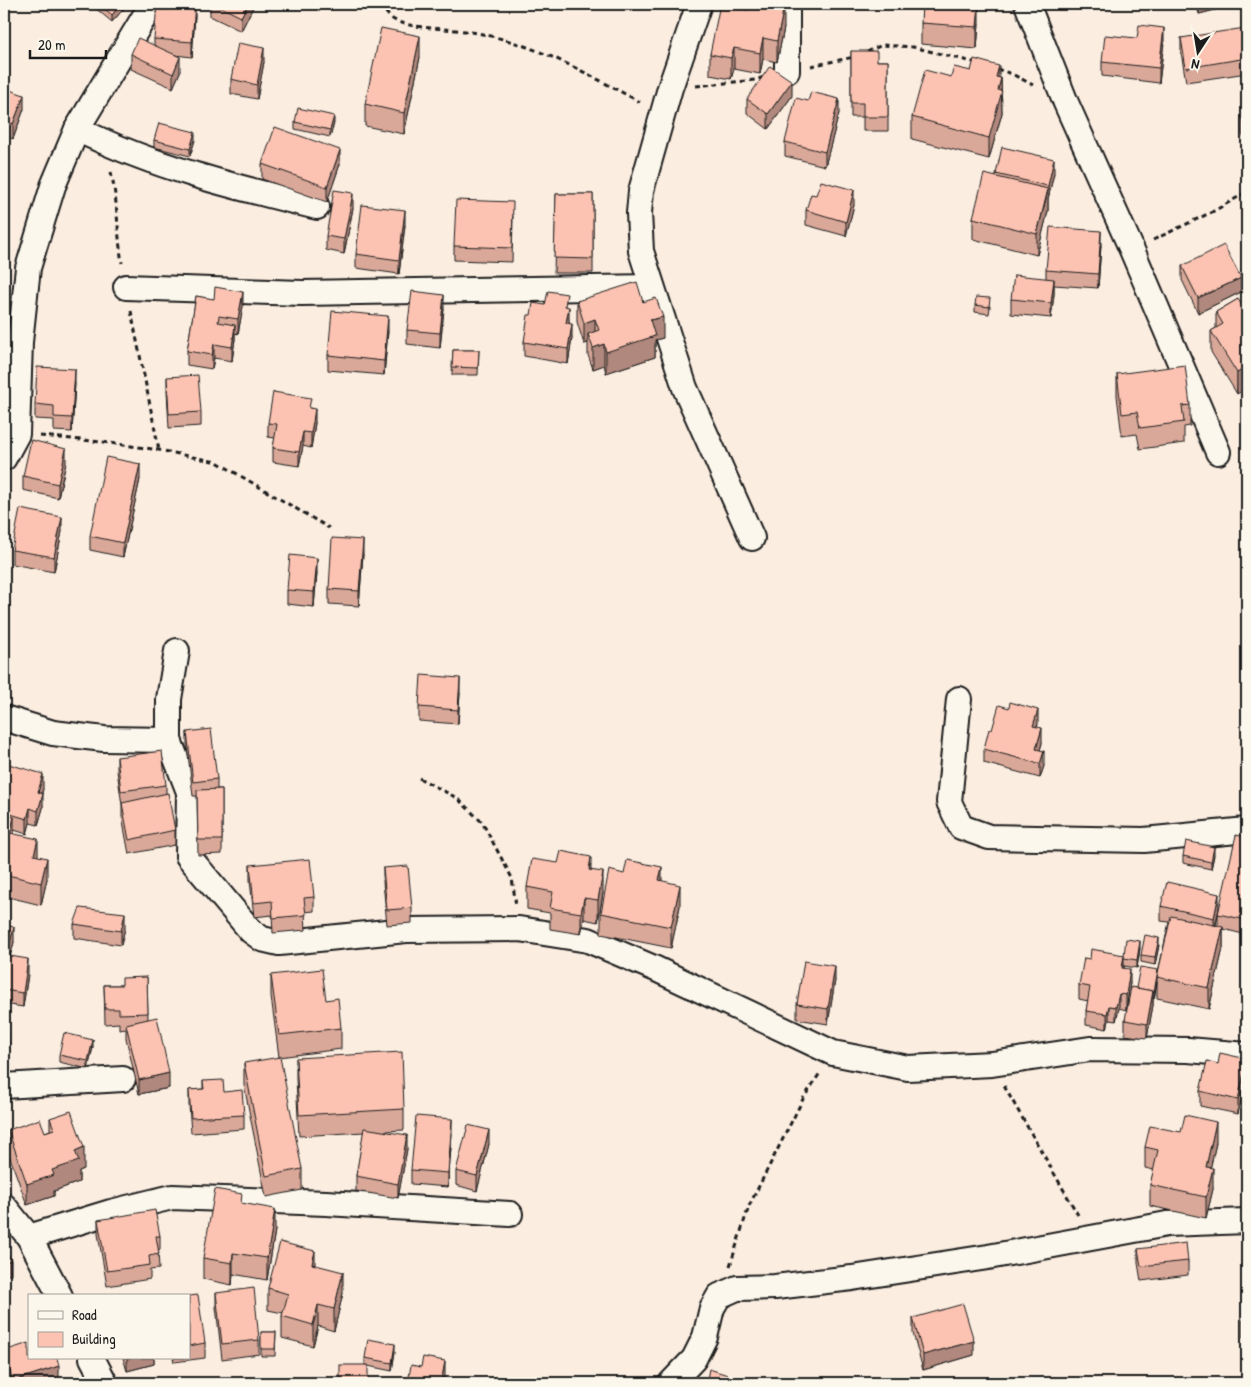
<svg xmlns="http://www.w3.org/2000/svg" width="1251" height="1387" font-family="'Patrick Hand',sans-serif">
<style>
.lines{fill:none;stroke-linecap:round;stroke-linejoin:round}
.street-casing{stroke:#1c1c1c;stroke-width:28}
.path{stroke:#1c1c1c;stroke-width:3;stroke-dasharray:5 4;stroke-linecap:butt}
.street{stroke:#fbf7ec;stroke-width:24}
.wall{fill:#d9a899;stroke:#1c1c1c}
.shaded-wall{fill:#b0887d;stroke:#1c1c1c}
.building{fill:#fcc3b2;stroke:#1c1c1c}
</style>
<rect width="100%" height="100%" fill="#fbede0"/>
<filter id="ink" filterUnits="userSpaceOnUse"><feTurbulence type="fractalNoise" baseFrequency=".02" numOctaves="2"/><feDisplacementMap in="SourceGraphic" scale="10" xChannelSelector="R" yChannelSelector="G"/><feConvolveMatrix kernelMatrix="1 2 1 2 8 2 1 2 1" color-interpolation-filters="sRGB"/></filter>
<g filter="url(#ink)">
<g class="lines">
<g class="street-casing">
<g id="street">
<polyline points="699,4 670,88 641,191 639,213 641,251 685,388 752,538"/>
<polyline points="1027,4 1066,103 1132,250 1218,452"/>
<polyline points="787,71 787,4"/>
<path d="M77,129C153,167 235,187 317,207"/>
<polyline points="126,287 302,293 652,287"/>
<polyline points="4,458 17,434 20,342 28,268 53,186 77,129 152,4"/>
<polyline points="177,651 169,699 169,740 189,792 188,856 251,931 262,939 279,943 406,930 519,929 588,940 656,969 833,1053 908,1068 992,1064 1090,1049 1188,1050 1247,1055"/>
<polyline points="959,699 949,802 961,827 989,837 1144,840 1247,830"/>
<polyline points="4,718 53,733 104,739 169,740"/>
<polyline points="4,1086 123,1079"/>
<polyline points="4,1206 29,1237 60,1296"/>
<polyline points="29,1237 111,1212 172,1197 326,1203 510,1214"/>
<polyline points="92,1358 105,1383"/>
<polyline points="671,1383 694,1359 705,1337 712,1308 719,1296 737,1288 775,1287 852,1278 988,1257 1167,1224 1247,1221"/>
</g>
</g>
<g class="path">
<path d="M381,4C384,10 389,18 396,21C415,29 449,28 471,32C533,42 586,73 640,102"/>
<polyline points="867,52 882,45 913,47 977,63"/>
<polyline points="811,66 854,57"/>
<polyline points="997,69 1012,74 1033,85"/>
<polyline points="696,86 755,80 764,77"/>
<path d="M111,172C118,202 117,232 122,263"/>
<polyline points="1153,240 1212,212 1247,192"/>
<polyline points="131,311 159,450"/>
<polyline points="40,436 102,442 159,450 217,462 329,528"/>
<polyline points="419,778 457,798 482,822 512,878 516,906"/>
<polyline points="1004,1086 1078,1215"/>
<polyline points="730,1266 749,1206 803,1099 820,1073"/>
</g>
<use href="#street" class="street"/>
</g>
<g class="wall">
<polygon points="94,4 128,4 112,22 94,7"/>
<polygon points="210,4 254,4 254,5 241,31 210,16"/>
<polygon points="1196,4 1238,4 1199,14"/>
<polygon points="739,8 784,28 777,62 763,59 760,74 734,69 731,79 710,75 710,54"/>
<polygon points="195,15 192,57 175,55 180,72 173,88 131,69 131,54 154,46 154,39"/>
<polygon points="921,23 979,23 977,49 921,44"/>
<polygon points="1181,38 1247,44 1247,73 1186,82 1181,52"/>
<polygon points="1164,42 1159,83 1102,76 1102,62"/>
<polygon points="851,51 877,61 888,61 888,131 863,131 863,117 851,117"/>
<polygon points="420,57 404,134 365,126 365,104"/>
<polygon points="264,62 257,99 231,94 231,79"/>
<polygon points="951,77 1001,78 1002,113 989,159 912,139 912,117"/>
<polygon points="4,88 24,109 13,139 4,135"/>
<polygon points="792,96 768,129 747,113 747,99"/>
<polygon points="808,101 839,113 825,166 785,156 785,142"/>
<polygon points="1247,116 1247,143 1242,134 1242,119"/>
<polygon points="295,122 334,123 330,137 295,129"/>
<polygon points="154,140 195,140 190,156 154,147"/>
<polygon points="262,164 340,164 327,202 262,179"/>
<polygon points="1054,173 1048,199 1048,211 1037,255 973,239 973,218 996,176 996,174"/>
<polygon points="556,194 593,194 593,273 554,273"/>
<polygon points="854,205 846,236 806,225 806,210"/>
<polygon points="353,208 344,254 326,250 326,236"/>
<polygon points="513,216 512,262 454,260 454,246"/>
<polygon points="405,225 399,274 356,268 356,254"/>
<polygon points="1101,245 1098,288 1054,285 1054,294 1051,318 1011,314 1011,299 1046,279 1046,270"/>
<polygon points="1182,266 1241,292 1198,313 1182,280"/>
<polygon points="196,296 243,306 238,334 235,333 235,339 232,361 214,358 212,369 187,365 187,351"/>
<polygon points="1238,299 1237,394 1211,352 1211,331 1216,328 1216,312"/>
<polygon points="577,301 643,302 663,338 655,340 655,357 606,373 604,365 593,369 588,355 588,343 584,344 577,322"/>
<polygon points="545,305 567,306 569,321 569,323 572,338 568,364 524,356 524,342 531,315"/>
<polygon points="975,305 990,306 989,314 975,312"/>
<polygon points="444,309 440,348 407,344 407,330"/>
<polygon points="388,331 384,375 328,370 328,355"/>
<polygon points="453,350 479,350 478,375 452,375"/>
<polygon points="1117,374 1190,405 1190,426 1184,427 1184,443 1140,449 1137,434 1122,436 1117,396"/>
<polygon points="167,377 201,412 201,426 169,428 167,391"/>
<polygon points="75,383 72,432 54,431 54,420 35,419 35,404"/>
<polygon points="311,408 315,423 311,448 303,446 299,466 273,462 273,448 275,438 268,437 268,423"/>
<polygon points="66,463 58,498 23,490 23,476"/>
<polygon points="140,479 123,557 90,550 90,536"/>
<polygon points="62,531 54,572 12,564 12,550"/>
<polygon points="363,554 359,606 329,604 329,589"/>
<polygon points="317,572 314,607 287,604 287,590"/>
<polygon points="460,693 458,724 419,721 419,707"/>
<polygon points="1038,724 1037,727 1042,743 1040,750 1044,766 1040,778 984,763 984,749 992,730"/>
<polygon points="187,732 217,779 217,789 222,789 222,854 198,855 197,796 193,796 187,746"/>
<polygon points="117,757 166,785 166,794 175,830 175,845 129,854 122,817 122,805 117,771"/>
<polygon points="4,767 43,789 42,793 43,808 38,825 30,823 27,834 14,830 14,834 38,856 47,879 41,905 4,896"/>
<polygon points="1247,837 1247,935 1223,929 1223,948 1209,1009 1157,998 1157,982 1154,999 1153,999 1153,1005 1147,1038 1125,1035 1125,1020 1136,988 1158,972 1169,922 1161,921 1161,906 1219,908 1216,925 1218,926 1218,914"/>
<polygon points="1214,855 1211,869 1183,863 1183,856"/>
<polygon points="250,865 314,897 314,911 305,912 306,930 273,933 272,915 254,917 250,880"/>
<polygon points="383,868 412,908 412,923 387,925 383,882"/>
<polygon points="624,874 662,881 680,906 671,948 601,934 601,913"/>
<polygon points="527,887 603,893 598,922 584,919 581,934 550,929 550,913 527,909"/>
<polygon points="74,924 125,928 121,945 74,938"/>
<polygon points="4,925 14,942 10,956 28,974 23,1007 4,1004"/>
<polygon points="1159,945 1155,965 1141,962 1141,955"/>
<polygon points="1140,948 1137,968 1124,966 1124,968 1130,983 1126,1010 1119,1008 1116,1021 1109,1020 1107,1029 1086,1025 1086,1011 1088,1001 1079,999 1079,985 1090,959 1124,955"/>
<polygon points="271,975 326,1000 341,1028 341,1049 279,1057 271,996"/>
<polygon points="147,977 148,1019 169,1088 139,1094 126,1038 126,1028 119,1029 119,1023 105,1024 104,985 122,985"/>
<polygon points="835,980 828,1024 797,1019 797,1004"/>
<polygon points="4,1015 9,1047 9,1061 4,1062"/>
<polygon points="93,1047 88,1069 59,1062 59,1055"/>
<polygon points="296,1058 404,1109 404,1130 385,1131 407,1149 398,1198 356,1191 356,1176 364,1132 299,1136 296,1079"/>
<polygon points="1247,1059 1238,1114 1200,1106 1200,1091 1218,1064"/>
<polygon points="244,1063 302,1169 302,1190 266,1197 244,1085"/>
<polygon points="203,1081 224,1092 244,1115 244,1129 191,1133 189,1105 189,1090 203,1089"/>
<polygon points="50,1118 84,1169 79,1171 79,1182 54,1191 54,1196 27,1205 8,1152 8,1130 45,1132 50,1130"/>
<polygon points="452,1133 448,1187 411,1184 411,1170"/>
<polygon points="1216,1143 1210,1168 1213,1189 1206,1218 1150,1206 1150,1185 1154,1170 1145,1168 1145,1147"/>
<polygon points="489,1144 477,1191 456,1185 456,1171"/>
<polygon points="98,1220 160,1236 160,1250 158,1250 159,1269 150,1270 150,1279 107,1286 98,1234"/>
<polygon points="275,1230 267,1280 233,1274 232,1285 203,1279 203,1258"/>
<polygon points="1138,1249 1188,1261 1188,1275 1141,1281 1138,1263"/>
<polygon points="315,1265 343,1293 334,1331 318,1326 313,1346 282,1338 282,1316 283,1313 268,1310 268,1288"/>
<polygon points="216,1293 259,1340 259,1354 222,1359 216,1307"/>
<polygon points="189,1296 205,1343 205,1358 174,1362 173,1358 189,1358"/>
<polygon points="1247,1302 1247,1345 1247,1337 1243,1337 1243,1322"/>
<polygon points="913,1318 974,1355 923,1370 913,1333"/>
<polygon points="261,1332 276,1332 275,1356 261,1356"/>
<polygon points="4,1351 59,1380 50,1383 9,1383 4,1368"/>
<polygon points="395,1351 392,1371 368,1366 365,1365 365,1358"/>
<polygon points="123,1358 154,1358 154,1364 127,1371"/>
<polygon points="707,1379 728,1382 728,1383 707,1383"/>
</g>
<g class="shaded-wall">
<polygon points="121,4 128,4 112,22 112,15"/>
<polygon points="195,4 195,15 192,57 192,42"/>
<polygon points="248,4 254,4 254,5 241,31 241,17"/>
<polygon points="979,4 979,23 977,49 977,27"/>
<polygon points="1199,4 1238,4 1199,14"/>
<polygon points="784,6 784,28 777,62 777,41"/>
<polygon points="1164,28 1164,42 1159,83 1159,68"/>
<polygon points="420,36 420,57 404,134 404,113"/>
<polygon points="763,38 763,59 760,74 760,53"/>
<polygon points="264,48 264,62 257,99 257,85"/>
<polygon points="734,48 734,69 731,79 731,58"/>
<polygon points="180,57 180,72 173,88 173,74"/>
<polygon points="999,66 999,86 1001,78 1002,113 989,159 989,138 996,77"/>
<polygon points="792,81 792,96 768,129 768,114"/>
<polygon points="24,95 24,109 13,139 13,124"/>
<polygon points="839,99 839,113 825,166 825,152"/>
<polygon points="334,116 334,123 330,137 330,130"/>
<polygon points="195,132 195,140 190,156 190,149"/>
<polygon points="340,150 340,164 327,202 327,187"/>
<polygon points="1054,159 1054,173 1048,199 1048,211 1037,255 1037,234 1048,191 1048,186"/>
<polygon points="854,190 854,205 846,236 846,222"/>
<polygon points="353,193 353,208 344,254 344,239"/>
<polygon points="405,210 405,225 399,274 399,260"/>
<polygon points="1101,231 1101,245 1098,288 1098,274"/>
<polygon points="1241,278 1241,292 1198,313 1198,298"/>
<polygon points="1054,279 1054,294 1051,318 1051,303"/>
<polygon points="243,292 243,306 238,334 238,319"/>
<polygon points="444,295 444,309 440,348 440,333"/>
<polygon points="569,307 569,321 566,337 566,323"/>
<polygon points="388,316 388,331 384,375 384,361"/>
<polygon points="663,317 663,338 655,340 655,357 606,373 606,352 650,320"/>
<polygon points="595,319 595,340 588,334 588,343 584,344 584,323"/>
<polygon points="572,324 572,338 568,364 568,349"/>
<polygon points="235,325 235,339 232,361 232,347"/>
<polygon points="214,344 214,358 212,369 212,355"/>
<polygon points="604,344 604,365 593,369 593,348"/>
<polygon points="1247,367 1247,388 1237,394 1237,373"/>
<polygon points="75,369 75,383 72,432 72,418"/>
<polygon points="315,409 315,423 311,448 311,433"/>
<polygon points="303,432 303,446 299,466 299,452"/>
<polygon points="66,449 66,463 58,498 58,484"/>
<polygon points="140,464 140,479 123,557 123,543"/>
<polygon points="62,517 62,531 54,572 54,557"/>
<polygon points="363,540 363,554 359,606 359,591"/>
<polygon points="317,558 317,572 314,607 314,592"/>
<polygon points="460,678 460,693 458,724 458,710"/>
<polygon points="1038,710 1038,724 1033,741 1033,726"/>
<polygon points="1042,728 1042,743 1036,764 1036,749"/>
<polygon points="1044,751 1044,766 1040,778 1040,764"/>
<polygon points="43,774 43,789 38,806 38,792"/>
<polygon points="43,794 43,808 38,825 38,811"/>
<polygon points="30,808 30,823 27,834 27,819"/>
<polygon points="14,817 14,838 10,833"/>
<polygon points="38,839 38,860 34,855"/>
<polygon points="1214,847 1214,855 1211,869 1211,862"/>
<polygon points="591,857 591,878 589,870"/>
<polygon points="47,858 47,879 41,905 41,883"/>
<polygon points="662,867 662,889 659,880"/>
<polygon points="603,872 603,893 598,922 598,900"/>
<polygon points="680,885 680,906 671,948 671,927"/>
<polygon points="1219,894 1219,908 1214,932 1214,918"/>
<polygon points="584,898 584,919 581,934 581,913"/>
<polygon points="125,913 125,928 121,945 121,931"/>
<polygon points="14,927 14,942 9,961 9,946"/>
<polygon points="1223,927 1223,948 1209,1009 1209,988"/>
<polygon points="1159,938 1159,945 1155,965 1155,957"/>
<polygon points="1140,941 1140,948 1137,968 1137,960"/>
<polygon points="1124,955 1124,969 1122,968"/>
<polygon points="28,959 28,974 23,1007 23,993"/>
<polygon points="835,966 835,980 828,1024 828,1009"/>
<polygon points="1130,969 1130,983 1126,1010 1126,995"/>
<polygon points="1157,977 1157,982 1154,999 1154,992"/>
<polygon points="1153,991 1153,1005 1147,1038 1147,1024"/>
<polygon points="1119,994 1119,1008 1116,1021 1116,1007"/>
<polygon points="1109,1006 1109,1020 1107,1029 1107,1014"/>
<polygon points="93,1040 93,1047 88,1069 88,1061"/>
<polygon points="1247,1061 1247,1075 1238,1114 1238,1100"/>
<polygon points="169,1073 169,1088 139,1094 139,1080"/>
<polygon points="452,1119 452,1133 448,1187 448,1173"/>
<polygon points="1216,1122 1216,1143 1206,1188 1206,1167"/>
<polygon points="489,1130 489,1144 477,1191 477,1176"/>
<polygon points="407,1135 407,1149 398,1198 398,1184"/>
<polygon points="84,1147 84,1169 79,1171 79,1182 54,1191 54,1196 27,1205 27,1184 52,1170 75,1151"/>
<polygon points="1213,1168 1213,1189 1206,1218 1206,1197"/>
<polygon points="275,1209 275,1230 267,1280 267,1258"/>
<polygon points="315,1251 315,1273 312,1264"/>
<polygon points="233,1253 233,1274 232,1285 232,1263"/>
<polygon points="11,1260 11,1274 4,1277 4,1263"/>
<polygon points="343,1272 343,1293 334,1331 334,1309"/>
<polygon points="318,1305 318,1326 313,1346 313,1325"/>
<polygon points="974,1341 974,1355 923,1370 923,1355"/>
<polygon points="395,1344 395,1351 392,1371 392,1363"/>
<polygon points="127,1358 154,1358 154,1364 127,1371"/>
<polygon points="445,1361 445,1376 444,1383 441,1383"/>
<polygon points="59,1366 59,1380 50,1383 13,1383 13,1381"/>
</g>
<g class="building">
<polygon points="99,4 121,4 112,15"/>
<polygon points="157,4 195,4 192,42 154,39"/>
<polygon points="215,4 248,4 241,17"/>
<polygon points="720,4 739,4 738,8 748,10 749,4 770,4 784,6 777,41 763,38 760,53 734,48 731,58 710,54"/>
<polygon points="922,4 979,4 977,27 921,23"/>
<polygon points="1139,25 1164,28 1159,68 1102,62 1105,35 1137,38"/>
<polygon points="381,28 420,36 404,113 365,104"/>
<polygon points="1245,28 1247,44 1247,58 1186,68 1181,38"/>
<polygon points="138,38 180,57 173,74 131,54"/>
<polygon points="238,43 264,48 257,85 231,79"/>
<polygon points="851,51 877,51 877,61 888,61 888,117 863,117 863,103 851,103"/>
<polygon points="974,59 999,66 996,77 1001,78 998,90 1002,91 989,138 912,117 925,70 951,77 954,67 971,71"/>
<polygon points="770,66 792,81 768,114 747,99"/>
<polygon points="4,88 24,95 13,124 4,121"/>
<polygon points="811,92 839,99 825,152 785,142 796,98 808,101"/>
<polygon points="298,108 334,116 330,130 295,122"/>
<polygon points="1247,116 1247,128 1242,119"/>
<polygon points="159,123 195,132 190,149 154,140"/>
<polygon points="275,127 340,150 327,187 262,164"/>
<polygon points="1002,147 1054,159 1048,186 996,174"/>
<polygon points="984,174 1048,189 1037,234 973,218"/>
<polygon points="821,181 854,190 846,222 806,210 811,194 816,195"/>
<polygon points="334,190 353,193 344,239 326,236"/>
<polygon points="556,194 593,194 593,259 554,258"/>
<polygon points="456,200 513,202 512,248 454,246"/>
<polygon points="362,205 405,210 399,260 356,254"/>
<polygon points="1050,227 1101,231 1098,274 1046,270"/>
<polygon points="1224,245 1241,278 1198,298 1182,266"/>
<polygon points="1014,275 1054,279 1051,303 1011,299"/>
<polygon points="637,282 643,302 656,298 663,317 650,320 655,336 606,352 604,344 593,348 588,334 599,330 595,319 584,323 577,301"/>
<polygon points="215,287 243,292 238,319 219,316 218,322 235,325 232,347 214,344 212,355 187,351 196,296 214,299"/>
<polygon points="412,291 444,295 440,333 407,330"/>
<polygon points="548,291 567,294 565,306 569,307 566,323 572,324 568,349 524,342 528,315 531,315 533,303 545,305"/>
<polygon points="976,297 990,298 989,307 975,305"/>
<polygon points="1238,299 1241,304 1247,300 1247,367 1237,373 1211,331 1223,324 1216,312"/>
<polygon points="332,311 388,316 384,361 328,355"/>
<polygon points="453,350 479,350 478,368 452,367"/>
<polygon points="1185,365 1190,405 1182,406 1184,422 1140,428 1137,412 1122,414 1117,374"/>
<polygon points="37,367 75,369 72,418 54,417 54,406 35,404"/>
<polygon points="198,375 201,412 169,414 167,377"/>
<polygon points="273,392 311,398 309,408 315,409 311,433 303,432 299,452 273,448 277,424 268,423"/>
<polygon points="31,440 66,449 58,484 23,476"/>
<polygon points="106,457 140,464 123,543 90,536"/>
<polygon points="20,509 62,517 54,557 12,550"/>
<polygon points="332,538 363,540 359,591 329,589"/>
<polygon points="290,555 317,558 314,592 287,590"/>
<polygon points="421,675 460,678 458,710 419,707"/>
<polygon points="1010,702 1038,710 1033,726 1042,728 1036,749 1044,751 1040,764 984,749 989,729 992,730 999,705 1009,708"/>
<polygon points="211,729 217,779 193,782 187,732"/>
<polygon points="162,751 166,785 121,791 117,757"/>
<polygon points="5,763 43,774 38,792 43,794 38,811 30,808 27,819 4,812 4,767"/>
<polygon points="222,789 222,840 198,840 197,790"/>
<polygon points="168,793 175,830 129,840 122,803"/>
<polygon points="4,815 14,817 10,833 38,839 34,855 47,858 41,883 4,874"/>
<polygon points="1236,835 1247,837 1247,920 1218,914"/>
<polygon points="1186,841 1214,847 1211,862 1183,856"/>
<polygon points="561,851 591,857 589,870 603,872 598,900 584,898 581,913 550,908 553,892 527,887 532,859 558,863"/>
<polygon points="310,859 314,897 304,898 306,915 273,918 272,901 254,903 250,865"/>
<polygon points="627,860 662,867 659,880 680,885 671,927 601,913 609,870 624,874"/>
<polygon points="408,866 412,908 387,910 383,868"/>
<polygon points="1167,882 1219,894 1214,918 1161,906"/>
<polygon points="80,908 125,913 121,931 74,924"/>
<polygon points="1171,916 1223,927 1209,988 1157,977"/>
<polygon points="4,925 14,927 9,946 4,945 4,946"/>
<polygon points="1145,935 1159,938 1155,957 1141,955"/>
<polygon points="1126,939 1140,941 1137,960 1124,958 1124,955"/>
<polygon points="1091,949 1124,955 1122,968 1130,969 1126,995 1119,994 1116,1007 1109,1006 1107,1014 1086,1011 1090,987 1079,985 1084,958 1090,959"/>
<polygon points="4,955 28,959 23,993 4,990"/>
<polygon points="804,961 835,966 828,1009 797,1004"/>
<polygon points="1140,967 1158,970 1154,992 1153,992 1153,991 1136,988"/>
<polygon points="322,969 326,1000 338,998 341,1028 279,1035 271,975"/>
<polygon points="147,977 148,1013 119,1014 119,1009 105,1009 104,985 122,985 122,978"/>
<polygon points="1131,987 1153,991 1147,1024 1125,1020"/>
<polygon points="4,1015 7,1015 9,1047 4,1047"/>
<polygon points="157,1017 169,1073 139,1080 126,1024"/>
<polygon points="64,1033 93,1040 88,1061 59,1055"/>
<polygon points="402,1052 404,1109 299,1115 296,1058"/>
<polygon points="1220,1053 1247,1059 1238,1100 1200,1091 1207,1061 1218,1064"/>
<polygon points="280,1057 302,1169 266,1176 244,1063"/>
<polygon points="223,1080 224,1092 242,1090 244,1115 191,1118 189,1090 204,1089 203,1081"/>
<polygon points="71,1111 84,1147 75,1151 79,1161 52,1170 54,1175 27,1184 8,1130 40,1119 45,1132 54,1129 50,1118"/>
<polygon points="1185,1115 1216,1122 1206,1167 1213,1168 1206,1197 1150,1185 1158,1150 1145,1147 1150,1126 1181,1132"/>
<polygon points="416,1116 452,1119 448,1173 411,1170"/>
<polygon points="468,1125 489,1130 477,1176 456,1171"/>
<polygon points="364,1128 407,1135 398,1184 356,1176"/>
<polygon points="215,1189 242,1194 241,1203 275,1209 267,1258 233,1253 232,1263 203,1258"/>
<polygon points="155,1210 160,1236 156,1236 159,1254 149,1256 150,1265 107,1271 98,1220"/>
<polygon points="280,1242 315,1251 312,1264 343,1272 334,1309 318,1305 313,1325 282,1316 288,1294 268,1288"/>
<polygon points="1186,1243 1188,1261 1141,1266 1138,1249"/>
<polygon points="4,1245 11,1260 4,1263"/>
<polygon points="254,1288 259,1340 222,1344 216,1293"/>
<polygon points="198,1295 205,1343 189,1346 189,1296"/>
<polygon points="1247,1302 1247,1323 1243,1322"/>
<polygon points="963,1304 974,1341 923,1355 913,1318"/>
<polygon points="261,1332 276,1332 275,1349 261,1349"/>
<polygon points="368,1339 395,1344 392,1363 365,1358"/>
<polygon points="29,1343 29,1358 57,1358 59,1366 13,1381 4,1353 4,1351"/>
<polygon points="423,1357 445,1361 441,1383 408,1383 411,1365 421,1367"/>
<rect x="340" y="1365" width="28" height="18"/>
<polygon points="709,1369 728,1375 726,1383 707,1379"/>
</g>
</g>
<rect width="1251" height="1387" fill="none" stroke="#fbf7ec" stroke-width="20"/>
<rect x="10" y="10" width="1231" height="1367" fill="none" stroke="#1c1c1c" stroke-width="2" filter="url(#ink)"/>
<rect x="28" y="1294" width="162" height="65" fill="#fbf7ec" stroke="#a29f99"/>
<rect x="38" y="1311" width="25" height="8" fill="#fbf7ec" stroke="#a29f99"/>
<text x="72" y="1320" font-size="15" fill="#1c1c1c">Road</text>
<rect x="38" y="1332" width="25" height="15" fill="#fcc3b2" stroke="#a29f99"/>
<text x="72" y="1344" font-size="15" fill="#1c1c1c">Building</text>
<g transform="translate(1198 52) rotate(192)" stroke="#fbf7ec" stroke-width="4" paint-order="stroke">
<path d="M0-4L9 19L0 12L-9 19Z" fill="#1c1c1c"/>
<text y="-8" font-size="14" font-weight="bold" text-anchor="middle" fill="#1c1c1c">N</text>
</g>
<path d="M30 50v8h76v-8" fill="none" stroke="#1c1c1c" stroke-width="2.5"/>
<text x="38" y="50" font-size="15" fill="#1c1c1c" stroke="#fbf7ec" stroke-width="4" paint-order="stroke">20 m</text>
</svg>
